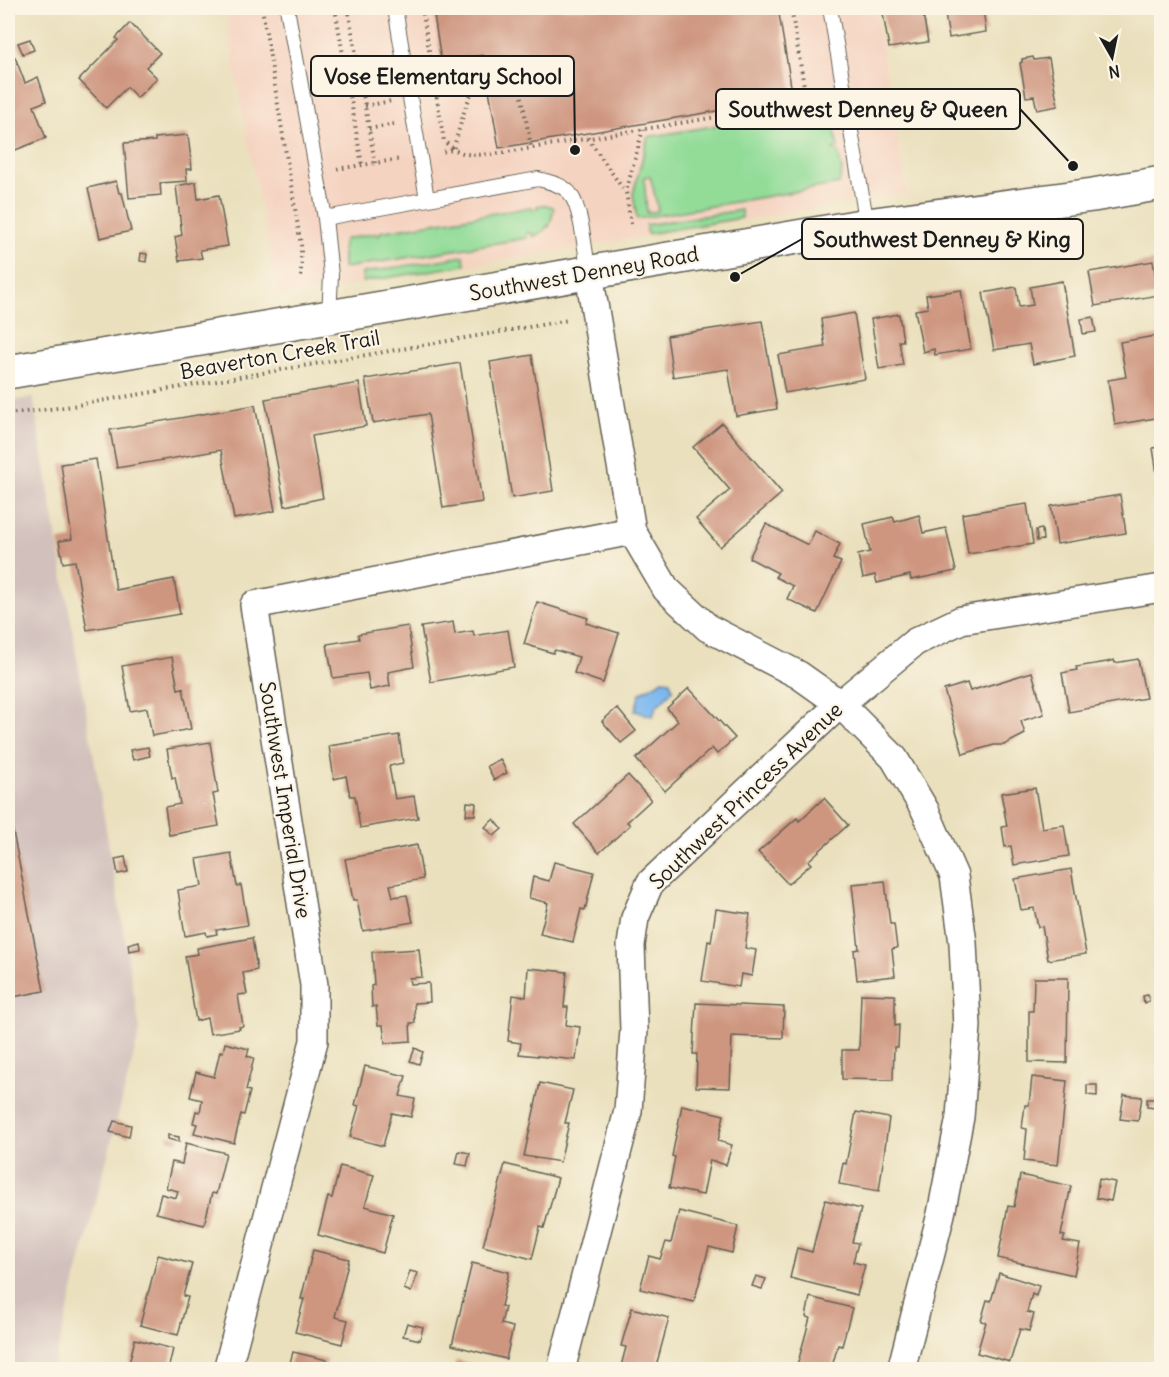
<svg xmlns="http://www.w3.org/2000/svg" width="1169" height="1377" font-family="Delius,sans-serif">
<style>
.built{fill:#f5d3c1}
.industrial{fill:#d1c0bc}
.green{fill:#92dc98;stroke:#577c5a;stroke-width:1.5;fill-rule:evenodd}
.water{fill:#7cb7ee;stroke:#4c6a85;stroke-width:1.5}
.building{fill:#ce957f}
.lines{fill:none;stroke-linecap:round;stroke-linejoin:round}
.service-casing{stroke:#646154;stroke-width:16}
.minor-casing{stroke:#646154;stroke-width:30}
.tertiary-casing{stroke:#646154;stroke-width:36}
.path{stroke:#646154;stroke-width:4;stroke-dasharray:1.5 4.5;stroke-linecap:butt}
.service{stroke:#fff;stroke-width:14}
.minor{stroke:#fff;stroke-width:27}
.tertiary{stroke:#fff;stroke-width:33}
.labels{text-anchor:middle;stroke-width:4.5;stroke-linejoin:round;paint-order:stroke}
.street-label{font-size:21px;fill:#1c1c1c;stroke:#fcf5e5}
.leader{fill:none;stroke:#1c1c1c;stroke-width:2}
.callout-dot{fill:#1c1c1c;stroke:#fcf5e5;stroke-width:2}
.callout{fill:#fcf5e5;stroke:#1c1c1c;stroke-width:2}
.callout-label{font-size:22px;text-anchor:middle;font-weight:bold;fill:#1c1c1c}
</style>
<rect width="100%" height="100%" fill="#fcf5e5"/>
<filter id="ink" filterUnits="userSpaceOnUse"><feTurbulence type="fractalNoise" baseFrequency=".0167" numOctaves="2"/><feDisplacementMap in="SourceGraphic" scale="12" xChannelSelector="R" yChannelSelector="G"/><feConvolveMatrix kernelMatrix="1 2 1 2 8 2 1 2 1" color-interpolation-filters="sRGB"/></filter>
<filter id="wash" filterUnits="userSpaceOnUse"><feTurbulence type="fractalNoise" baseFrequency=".008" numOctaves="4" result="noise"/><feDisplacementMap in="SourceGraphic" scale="24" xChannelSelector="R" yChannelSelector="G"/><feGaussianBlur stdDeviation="1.35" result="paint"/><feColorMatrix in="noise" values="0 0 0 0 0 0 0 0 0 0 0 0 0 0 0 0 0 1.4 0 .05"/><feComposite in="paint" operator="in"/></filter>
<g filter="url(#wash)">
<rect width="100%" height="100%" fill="#eae0bd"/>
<polygon class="built" points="225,8 875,8 907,193 279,297 241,106"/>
<polygon class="industrial" points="33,397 140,1030 53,1369 8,1370 8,402"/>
<g class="green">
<path d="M816,87L831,107L838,147L833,148V151H838L842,171L839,184L637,219L633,194L648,137L804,111ZM650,176C653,188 656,198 658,211L647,213L644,177Z"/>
<polygon points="543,205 551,206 554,209 549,227 547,226 544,231 533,237 532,233 527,233 527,238 343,268 343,242 346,239 377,233 378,236 380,235 380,232 532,207 533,210 537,209 537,206"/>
<polygon points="741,210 742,218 647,234 646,225"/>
<polygon points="464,256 465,265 363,282 362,273"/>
</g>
<polygon class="water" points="663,680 670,681 673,690 656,707 653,716 635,711 640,693"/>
<g id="blocks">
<g class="building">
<polygon points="433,8 778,8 793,98 499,148 483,55 441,61"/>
<polygon points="882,8 922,8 928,42 889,48"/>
<polygon points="944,8 983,8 986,32 949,38"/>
<polygon points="130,23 160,53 146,67 157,78 137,98 127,87 106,108 79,80 118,40 116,38"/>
<polygon points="30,39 34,50 23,54 18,43"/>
<polygon points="15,57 25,83 38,77 46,101 34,106 46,138 8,153 8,60"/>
<polygon points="1033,57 1034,60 1049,58 1058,106 1037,110 1034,96 1026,97 1020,63 1022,62 1022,59"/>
<polygon points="188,135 192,169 186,169 187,181 160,183 161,195 129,198 124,143 155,141 155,138"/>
<polygon points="116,181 119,193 122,193 131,231 100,238 88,188"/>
<polygon points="196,182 198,199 219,195 228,246 200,250 202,258 179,261 175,237 182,235 176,186"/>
<polygon points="141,253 147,254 146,262 140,261"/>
<polygon points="1153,261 1159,295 1095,306 1089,272"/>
<polygon points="1062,281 1075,356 1033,364 1029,344 994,350 983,293 1016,287 1019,307 1033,305 1030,287"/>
<polygon points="961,290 971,349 935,355 934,349 923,352 915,310 928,308 926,295"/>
<polygon points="854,313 865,379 785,393 778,355 825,347 821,319"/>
<polygon points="899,314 903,341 899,341 903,365 879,369 871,319"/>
<polygon points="1093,317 1096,332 1083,334 1081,319"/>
<polygon points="762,321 777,409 736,416 728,369 673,377 667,336"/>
<polygon points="1161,335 1161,417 1115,425 1108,380 1126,377 1120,342"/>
<polygon points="532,355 553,491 512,498 490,362"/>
<polygon points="460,363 482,502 443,508 428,414 373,423 365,379"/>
<polygon points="359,383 366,426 312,436 323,498 285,506 265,399"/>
<polygon points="255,405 275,511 234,519 221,450 117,468 110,430"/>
<polygon points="722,423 782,493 720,547 696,519 730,490 693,447"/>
<polygon points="1161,447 1161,493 1160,493 1153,448"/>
<polygon points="96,459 116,590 174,579 180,614 87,630 75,561 63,563 59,541 72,539 61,464"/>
<polygon points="1120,495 1126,533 1057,544 1051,506"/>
<polygon points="1027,504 1033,544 968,554 962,514"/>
<polygon points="919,515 923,533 946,528 956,571 911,580 910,575 877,583 875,575 863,578 858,555 870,552 864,524 893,517 895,522"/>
<polygon points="766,524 808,545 815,531 840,544 833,559 841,562 817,613 787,599 793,586 775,577 778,573 749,558"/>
<polygon points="1042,529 1043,540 1037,541 1036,530"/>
<polygon points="537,602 588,618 586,623 619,633 603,683 574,673 579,657 555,650 553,653 524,644"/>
<polygon points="453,622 455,634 473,631 474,636 508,630 514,667 431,682 421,627"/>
<polygon points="408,626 414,667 388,672 390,686 370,690 367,673 333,678 327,644 359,639 358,634"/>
<polygon points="172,657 178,689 183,688 191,729 152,736 147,708 130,711 122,666"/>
<polygon points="1138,659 1146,698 1069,712 1062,673 1077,670 1076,667 1107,662 1114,660 1115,663"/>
<polygon points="1032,672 1044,714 1021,721 1025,734 1004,745 994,745 963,754 944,690 967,683 970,691"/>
<polygon points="689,688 735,738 717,754 712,748 665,791 636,759 678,721 667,708"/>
<polygon points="617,708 636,731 621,743 602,721"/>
<polygon points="399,735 403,763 389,766 395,799 414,796 418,818 360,828 355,796 350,796 346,776 334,779 329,746"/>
<polygon points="210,742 218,793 213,794 219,826 169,835 165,807 180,804 175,777 172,778 167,749"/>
<polygon points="148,747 150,756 133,760 130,750"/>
<polygon points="500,759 507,773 494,780 487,766"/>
<polygon points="628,775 651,800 627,822 630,825 599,853 574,824"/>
<polygon points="1035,788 1042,828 1064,825 1069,856 1014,865 1011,846 1005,847 1002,827 1007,826 1001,793"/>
<polygon points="824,798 848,825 808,861 811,864 788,884 758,852 797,818 799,821"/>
<polygon points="467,802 476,803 475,815 466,815"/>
<polygon points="8,806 44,991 8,998"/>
<polygon points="494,819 502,829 494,836 485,827"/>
<polygon points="417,845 423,879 390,885 393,897 407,895 413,922 363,931 357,900 353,900 345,859"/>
<polygon points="231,853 237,886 241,885 248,925 216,930 217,934 207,936 206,932 185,936 178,890 202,886 197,859"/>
<polygon points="125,857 128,872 118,874 115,859"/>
<polygon points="554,862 594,872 585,910 581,909 573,942 540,934 548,903 529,898 533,877 549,881"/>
<polygon points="1071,869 1086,954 1048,960 1042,926 1038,927 1034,908 1021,910 1015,879"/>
<polygon points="885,881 890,924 894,924 897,948 892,949 895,976 857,980 854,950 859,949 852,884"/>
<polygon points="716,909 750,914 745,948 756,950 752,976 741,974 739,987 702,981 708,941 711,942"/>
<polygon points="252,938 257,970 243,973 247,994 238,995 243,1026 239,1027 240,1029 210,1034 207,1018 196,1021 185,956 198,954 197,948"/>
<polygon points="139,941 140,949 129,951 128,944"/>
<polygon points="419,949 422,977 409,978 410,984 429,983 430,1002 414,1003 415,1023 410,1023 411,1041 385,1043 383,1025 378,1025 376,1006 372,1007 371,986 374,985 372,952"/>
<polygon points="528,968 567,972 564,1007 568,1007 566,1025 580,1027 576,1060 519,1054 521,1043 508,1041 513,995 526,997"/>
<polygon points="1034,978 1068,978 1067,1063 1029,1062 1029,1011 1033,1011"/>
<polygon points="861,994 895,995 895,1026 899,1025 898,1047 894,1047 893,1080 842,1079 842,1050 859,1050"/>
<polygon points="1148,995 1149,1001 1144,1003 1143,996"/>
<polygon points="696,1003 784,1007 783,1038 732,1036 730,1088 696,1087 697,1054 693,1054"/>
<polygon points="225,1043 249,1049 247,1056 254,1058 246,1090 250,1091 244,1115 241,1114 234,1143 194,1133 197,1124 193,1123 196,1111 200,1112 202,1100 190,1097 196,1072 214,1077 220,1051 223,1052"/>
<polygon points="415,1048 423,1052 419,1064 410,1061"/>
<polygon points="365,1066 406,1076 400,1096 415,1099 411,1117 392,1113 383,1146 350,1137 359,1106 355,1105"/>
<polygon points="1032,1077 1067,1081 1058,1165 1024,1161 1027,1129 1022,1128 1025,1105 1029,1105"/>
<polygon points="540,1083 573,1090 565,1123 569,1123 560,1162 524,1156"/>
<polygon points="1087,1085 1097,1085 1097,1096 1087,1095"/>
<polygon points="1124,1095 1142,1097 1138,1121 1120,1119"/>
<polygon points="1147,1099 1156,1099 1155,1108 1147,1107"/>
<polygon points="682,1105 724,1115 718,1141 732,1145 726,1165 710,1160 703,1195 669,1188 675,1157 672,1156"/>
<polygon points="856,1112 889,1118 879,1191 839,1184 843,1163 846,1164"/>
<polygon points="114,1121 131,1125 129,1137 110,1132"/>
<polygon points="168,1135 179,1137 179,1142 168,1139"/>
<polygon points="186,1143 226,1153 216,1194 212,1193 204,1225 156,1213 161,1194 176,1198 178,1191 166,1188 172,1162 182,1164"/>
<polygon points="459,1151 470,1153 467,1166 456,1164"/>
<polygon points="505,1164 558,1178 544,1228 540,1227 532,1259 483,1246"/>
<polygon points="340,1166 374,1175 365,1206 393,1214 383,1253 318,1235 328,1197 332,1198"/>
<polygon points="1020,1175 1071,1186 1061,1235 1065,1236 1063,1241 1080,1244 1074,1275 998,1258 1008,1206 1014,1207"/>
<polygon points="1099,1179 1115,1182 1111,1201 1096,1198"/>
<polygon points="825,1200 861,1209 852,1242 858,1243 853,1262 865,1265 857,1295 790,1278 797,1248 812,1252"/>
<polygon points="679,1211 738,1226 732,1253 709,1247 694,1302 640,1289 649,1256 660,1259 666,1242 671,1243"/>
<polygon points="313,1250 349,1259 335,1317 348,1320 342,1344 295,1332 304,1299 301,1299"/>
<polygon points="158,1255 192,1264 183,1296 188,1297 178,1335 140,1325"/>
<polygon points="472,1263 509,1272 501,1306 505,1307 501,1324 513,1327 506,1359 452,1345"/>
<polygon points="410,1271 418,1273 411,1292 404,1289"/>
<polygon points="999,1273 1039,1286 1036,1296 1032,1294 1027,1312 1034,1314 1029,1331 1020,1329 1010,1362 977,1353 986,1322 981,1321 987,1300 991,1301"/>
<polygon points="756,1276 766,1279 762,1289 752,1286"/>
<polygon points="810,1297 852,1308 842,1346 838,1345 831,1370 796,1370 810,1318 806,1317"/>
<polygon points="632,1308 669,1318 655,1370 620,1370 626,1347 621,1346"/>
<polygon points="407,1323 423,1327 420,1340 403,1336"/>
<polygon points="135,1339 173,1349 168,1370 118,1370 119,1365 128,1368"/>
<polygon points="293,1352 327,1360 324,1370 288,1370"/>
<polygon points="456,1360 491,1369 491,1370 454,1370"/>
</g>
</g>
</g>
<g filter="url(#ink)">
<use href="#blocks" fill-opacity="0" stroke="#646154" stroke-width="1.5"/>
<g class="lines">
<g class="service-casing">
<g id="service">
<polyline points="287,8 325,218 331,275 329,317"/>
<polyline points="395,8 427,199"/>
<polyline points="830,8 867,225"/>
<path d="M325,218L538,179C549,182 565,185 571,195C582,211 585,253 589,274"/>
</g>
</g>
<g class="minor-casing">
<g id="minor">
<polyline points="589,274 632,531 666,589 708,628 799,675 840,704 894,758 925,810 954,876 963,943 967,1026 960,1117 941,1214 901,1370"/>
<polyline points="227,1370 314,1041 314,985 254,605 632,531"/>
<polyline points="561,1370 628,1111 634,1030 631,945 635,918 650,883 840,704 915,642 961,620 1162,588"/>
</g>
</g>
<g class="tertiary-casing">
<polyline id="tertiary" points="8,372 867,225 1093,195 1162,183"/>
</g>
<g class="path">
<polyline points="262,8 301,245 301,280"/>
<polyline points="335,8 362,165"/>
<polyline points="348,8 375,163"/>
<path d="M422,8L444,141C462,159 477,155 501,153L788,105L801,98L804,86L791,8"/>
<polyline points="345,62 357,59"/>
<polyline points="476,73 516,66 531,147"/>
<polyline points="433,74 475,67 477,79 465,109 453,150 441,152"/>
<polyline points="361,83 387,78"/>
<polyline points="365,106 391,101"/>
<polyline points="369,129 395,124"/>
<polyline points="588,138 625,192"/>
<polyline points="337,169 401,159"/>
<polyline points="631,224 626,192 643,129"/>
<polyline points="8,414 66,407 569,320"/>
</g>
<use href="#service" class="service"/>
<use href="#minor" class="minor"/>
<use href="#tertiary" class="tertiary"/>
</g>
</g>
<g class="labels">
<g class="street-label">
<text transform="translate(584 274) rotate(-10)" y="7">Southwest Denney Road</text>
<text transform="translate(280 355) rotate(-10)" y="7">Beaverton Creek Trail</text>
<text transform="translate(746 796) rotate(-44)" y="7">Southwest Princess Avenue</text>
<text transform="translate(285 800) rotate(81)" y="7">Southwest Imperial Drive</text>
</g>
</g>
<path class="leader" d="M575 150L574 76M1073 166L1020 109M735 277L802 239"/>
<g class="callout-dot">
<circle cx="575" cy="150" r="6"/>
<circle cx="1073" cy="166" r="6"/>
<circle cx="735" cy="277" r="6"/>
</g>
<g class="callout">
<rect x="311" y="56" width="263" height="40" rx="6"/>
<rect x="716" y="89" width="304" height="40" rx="6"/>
<rect x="802" y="219" width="281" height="40" rx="6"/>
</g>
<g class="callout-label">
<text x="443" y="84">Vose Elementary School</text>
<text x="868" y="117">Southwest Denney &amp; Queen</text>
<text x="942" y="247">Southwest Denney &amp; King</text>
</g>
<rect width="1169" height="1377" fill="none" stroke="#fcf5e5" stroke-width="30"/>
<g transform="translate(1112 57) rotate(171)" stroke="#fcf5e5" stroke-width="4.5" paint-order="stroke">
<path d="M0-4.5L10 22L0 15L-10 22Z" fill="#1c1c1c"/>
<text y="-9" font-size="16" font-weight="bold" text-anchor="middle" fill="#1c1c1c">N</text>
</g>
</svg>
